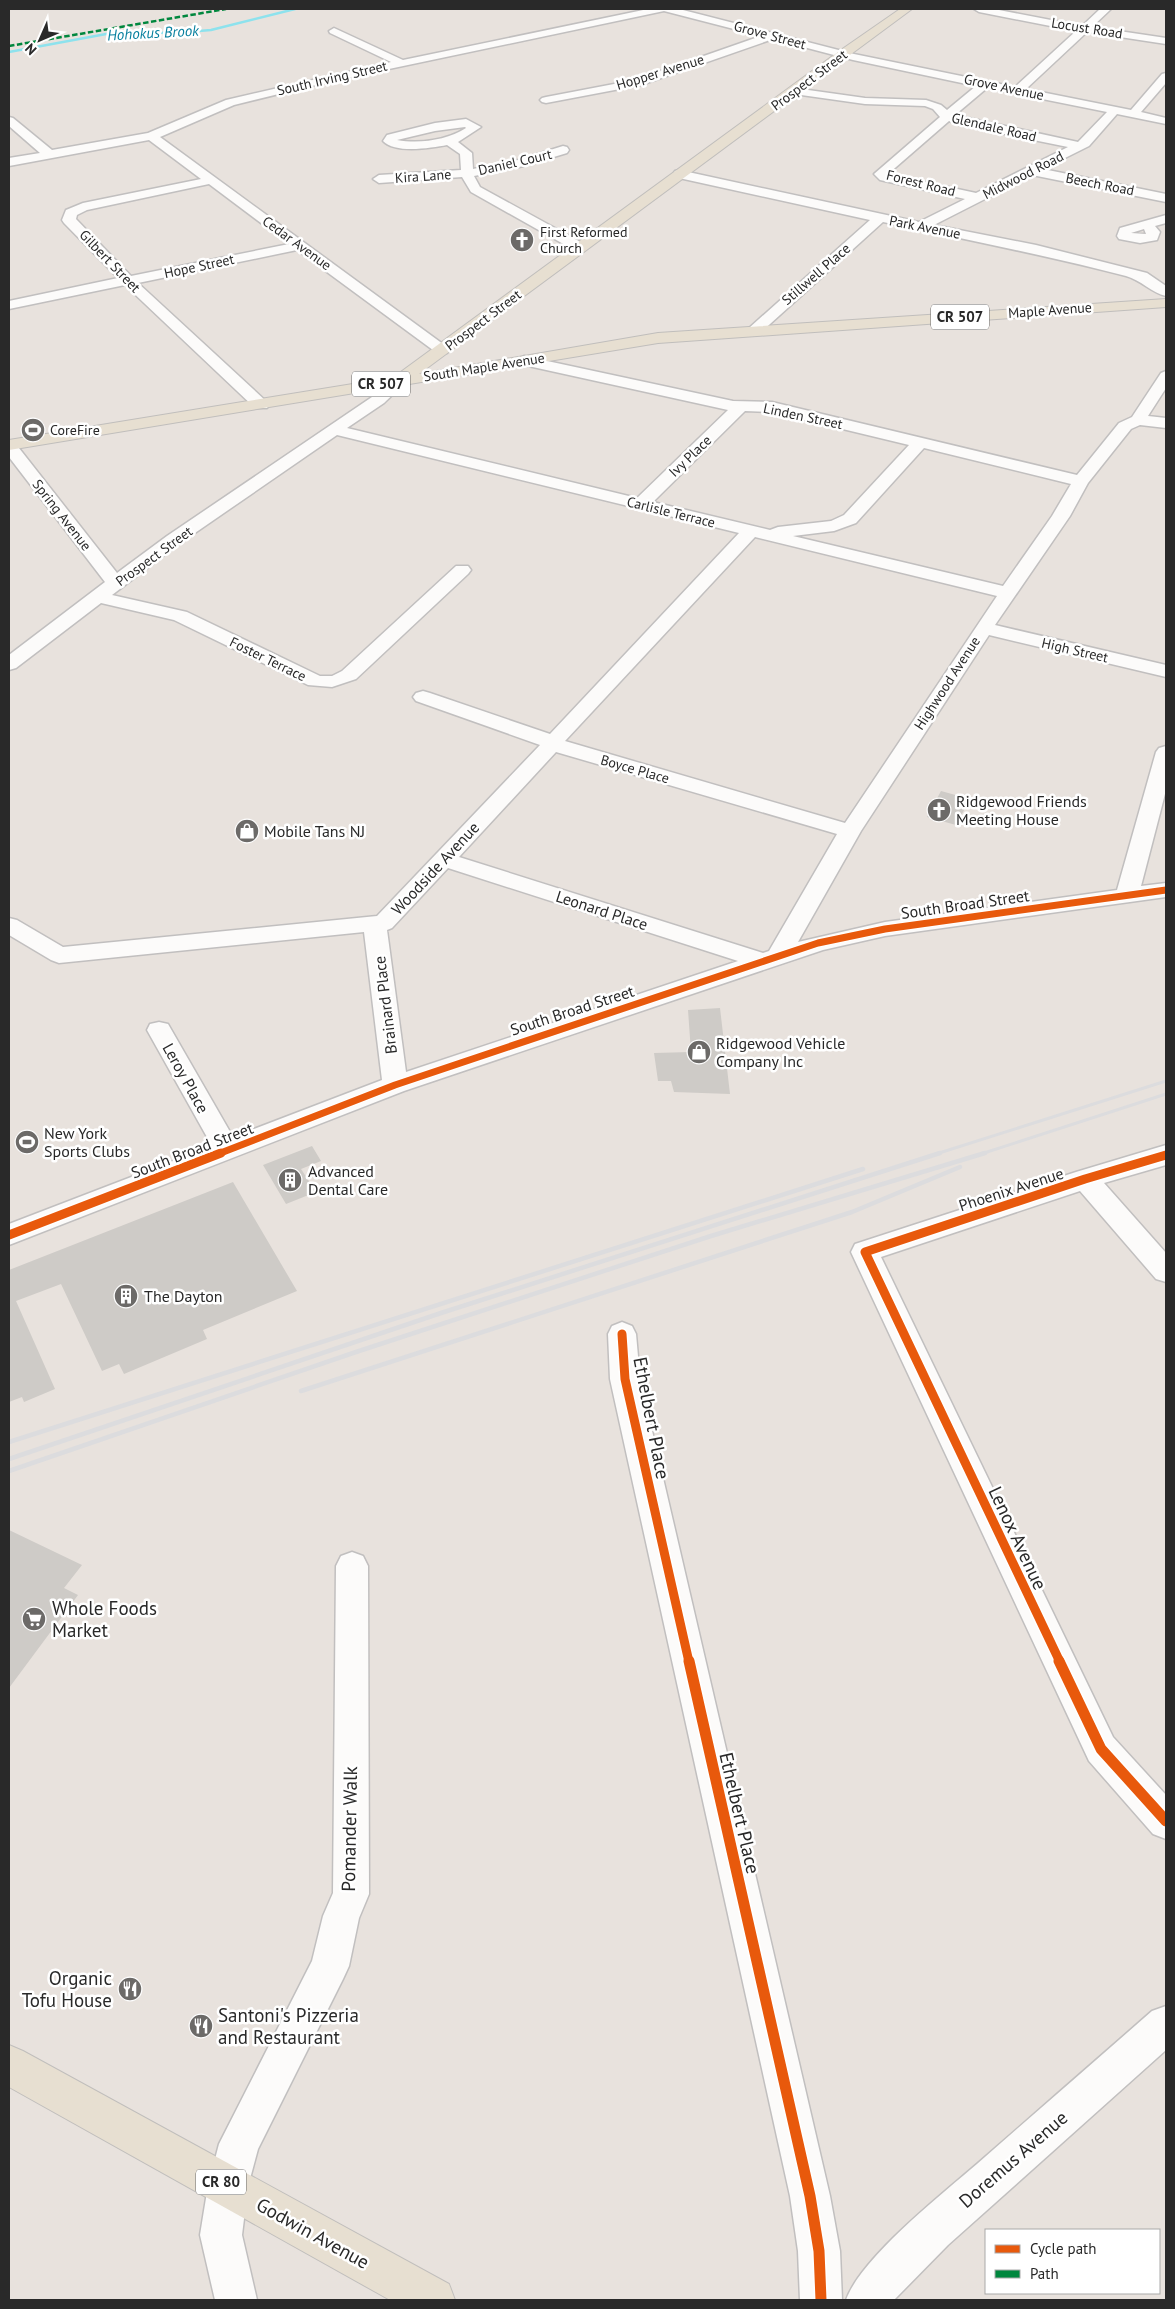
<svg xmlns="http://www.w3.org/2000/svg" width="1175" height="2309" font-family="'PT Sans',sans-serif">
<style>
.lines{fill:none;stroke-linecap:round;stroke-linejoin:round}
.stream{stroke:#8de2ed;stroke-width:2.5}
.building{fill:#cecbc7}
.minor-casing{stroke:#c1bfbf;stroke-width:3}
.major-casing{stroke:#c0bebc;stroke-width:2}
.minor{fill:#fcfbfa;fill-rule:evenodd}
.major{fill:#e7dfd1;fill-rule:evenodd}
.rail-far1{stroke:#dcdcde;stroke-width:3}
.rail{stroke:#dcdcde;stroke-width:4.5}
.quiet{stroke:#00873e;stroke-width:2.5;stroke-dasharray:5.5 2.5;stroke-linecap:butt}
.cycleway-far2-casing{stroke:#fff;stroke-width:9}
.cycleway-far1-casing{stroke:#fff;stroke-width:12}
.cycleway-casing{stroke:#fff;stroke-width:14}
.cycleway-far2{stroke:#e8590c;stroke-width:7}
.cycleway-far1{stroke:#e8590c;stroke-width:9}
.cycleway{stroke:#e8590c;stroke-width:11}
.labels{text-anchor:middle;stroke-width:5;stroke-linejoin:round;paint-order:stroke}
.far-street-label{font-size:14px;fill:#292929;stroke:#fff}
.far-poi-label{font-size:14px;fill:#292929;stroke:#fff;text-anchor:start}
.far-water-label{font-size:15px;font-style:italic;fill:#077f9e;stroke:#fff}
.shield{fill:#fff;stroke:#696969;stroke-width:1}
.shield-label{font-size:15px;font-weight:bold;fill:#292929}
.poi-label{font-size:16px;fill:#292929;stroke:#fff;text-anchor:start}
.street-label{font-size:16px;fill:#292929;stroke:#fff}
.near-street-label{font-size:19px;fill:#292929;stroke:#fff}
.near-poi-label{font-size:19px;fill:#292929;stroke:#fff;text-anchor:start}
</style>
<rect width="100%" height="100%" fill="#e8e2dd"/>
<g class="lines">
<polyline class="stream" points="9,52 117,32 175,33 211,30 295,9"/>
</g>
<g class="building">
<polygon points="941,791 970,799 956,825 927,817"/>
<polygon points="720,1008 730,1094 674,1092 671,1081 658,1081 654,1053 691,1052 688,1010"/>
<polygon points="312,1146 321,1161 301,1169 316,1192 286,1204 263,1165"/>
<polygon points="233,1182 297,1291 203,1330 207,1339 124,1374 119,1364 102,1371 61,1284 16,1301 55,1389 24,1402 22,1397 9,1402 9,1270"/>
<polygon points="9,1530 82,1565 64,1588 78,1595 9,1688"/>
</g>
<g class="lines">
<g class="minor-casing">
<g id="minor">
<path d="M648,9H679L854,54L1015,87L1076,31L979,12L974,9H994L1082,26L1100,9H1111L1092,27L1166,38V44L1087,32L1026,89L1131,110L1162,74L1166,73V83L1141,112L1166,118V124L1117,114L1089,146L1043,169L1166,194V202L1032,175L934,225L1036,245L1147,273L1166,286V296C1152,293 1141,280 1126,276C1045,255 964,239 883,222L759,334H749L747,331L749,328L870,220L679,178L673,174L675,171L679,170L919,222L965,199L880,180L874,174L940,117L933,109L925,106L865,104L794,94L788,91L794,88L865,98L926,100L941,105L947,110L976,86L853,60L773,39L641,85L546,103L542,102L540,100L542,98L546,97L635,80L761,36L664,11L332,81L234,105L160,137L447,347L449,350L447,353H437L297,250L138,283L267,402L269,405L267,408H255L125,285L9,309V301L118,278L64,223L62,220L66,210L83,203L201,179L149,140L9,166V158L40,153L9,126V117L13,118L52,150L148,133L226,100L391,62L330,33L329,31L334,28L403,60ZM987,88L1107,112L1078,142L955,115ZM949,121L960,125L1068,147L976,193L888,174ZM209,184L289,244L131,276L76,219L77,215L87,210Z"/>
<path d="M466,119L481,127L458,142L472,153L473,169L518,160L563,146L567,147L569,150L567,153L524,166L474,176L480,187L584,244L586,247L584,250H574L471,192L462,177L379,183L373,179L379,175L461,170L460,154L447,145C431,148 395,154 383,141L387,135L435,123ZM465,127L466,128C447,140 420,144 397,140L435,131Z"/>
<path d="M1166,215V223L1155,226L1160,232L1157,240L1140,243L1119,239L1117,236L1120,228ZM1144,229L1146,234L1131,233Z"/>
<path d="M524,356L733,401L772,402L1077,475L1119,423L1132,417L1161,373L1166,371V388L1148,416L1166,418V428L1140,425L1131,429L1088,483L1070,516L995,625L1166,665V677L989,635L861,831L798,942L885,922L1117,890L1156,752L1159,748L1166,746V790L1141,886L1166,883V897L885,936L823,950L404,1091L9,1245V1224L212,1146L147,1030L150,1024L159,1022L168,1024L233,1137L382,1080L364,932L59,963L51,960L9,935V918L17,920L63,947L377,916L540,745L416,701L413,697L416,693L423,691L430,693L550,734L739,533L337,435L179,544L112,595L187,612L320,676H332L342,671L456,566H468L471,570L468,574L356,679L332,687L308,685L174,620L101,603L16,668L9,670V655L105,582L9,457V441L15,443L117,573L167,536L372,397L394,378H404L407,381L384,403L347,428L637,498L728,410L519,364L516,361ZM745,411L772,412L909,445L844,515L831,521L778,527L770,530L653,502ZM924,448L1071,484L1052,516L1003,586L793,536L834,531L856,523ZM755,537L997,596L845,823L565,741ZM556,752L837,834L769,951L763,953L459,857ZM448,868L738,961L406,1072L387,930L392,928Z"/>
<polygon points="1166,1145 1166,1165 1104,1183 1166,1253 1166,1282 1156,1279 1080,1191 881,1257 1113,1737 1166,1795 1166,1839 1153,1834 1089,1761 851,1252 855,1244 1076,1172"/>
<polygon points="622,1322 632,1326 636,1334 640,1379 830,2196 840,2251 842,2300 800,2300 798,2251 790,2196 610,1379 608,1334 612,1326"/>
<polygon points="352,1552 363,1556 368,1566 369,1894 359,1918 349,1966 343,1979 258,2149 248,2186 242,2235 257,2300 215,2300 200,2235 208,2186 219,2144 312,1961 323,1916 333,1893 336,1566 341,1556"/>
<path d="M1166,2006V2050L948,2245L894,2300H846C861,2258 941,2195 977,2164C1035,2113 1094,2062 1152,2011Z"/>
</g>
</g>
<g class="major-casing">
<g id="major">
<polygon points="900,9 912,9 419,374 658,333 1166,299 1166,307 658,343 9,450 9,440 396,377 398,374 838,52"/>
<polygon points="9,2045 23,2051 449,2284 455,2300 390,2300 9,2087"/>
</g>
</g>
<use href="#minor" class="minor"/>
<use href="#major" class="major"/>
<g class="rail-far1">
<polyline points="936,1154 1166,1081"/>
<polyline points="981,1154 1166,1094"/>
</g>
<g class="rail">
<polyline points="301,1391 852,1212 960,1167"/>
<polyline points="9,1442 863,1169"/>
<polyline points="9,1459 441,1313 940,1153"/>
<polyline points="9,1471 356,1352 711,1236 985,1153"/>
</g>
<polyline class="quiet" points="9,46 226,9"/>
<g class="cycleway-far2-casing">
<polyline id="cycleway-far2" points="218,1154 395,1085 818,943 885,929 1166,890"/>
</g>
<g class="cycleway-far1-casing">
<g id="cycleway-far1">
<polyline points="9,1235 221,1153"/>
<polyline points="622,1334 625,1379 689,1662"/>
<polyline points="1060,1662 865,1252 1085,1179 1166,1155"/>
</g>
</g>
<g class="cycleway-casing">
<g id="cycleway">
<polyline points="689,1661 810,2196 819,2251 821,2300"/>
<polyline points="1059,1661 1101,1749 1166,1821"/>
</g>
</g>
<use href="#cycleway-far2" class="cycleway-far2"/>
<use href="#cycleway-far1" class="cycleway-far1"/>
<use href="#cycleway" class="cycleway"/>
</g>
<defs>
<g id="church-disc" transform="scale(1.25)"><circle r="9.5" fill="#6c6a68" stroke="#fff"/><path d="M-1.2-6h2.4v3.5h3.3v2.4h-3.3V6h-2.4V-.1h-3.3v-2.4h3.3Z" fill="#fff"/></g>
<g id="stadium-disc" transform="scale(1.25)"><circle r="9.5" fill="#6c6a68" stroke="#fff"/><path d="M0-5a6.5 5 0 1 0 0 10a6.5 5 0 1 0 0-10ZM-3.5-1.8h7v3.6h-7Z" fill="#fff"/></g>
<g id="shop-disc" transform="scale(1.25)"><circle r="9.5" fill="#6c6a68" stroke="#fff"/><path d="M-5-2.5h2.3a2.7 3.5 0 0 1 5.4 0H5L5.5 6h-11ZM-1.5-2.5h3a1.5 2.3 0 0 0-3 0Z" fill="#fff"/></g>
<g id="building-disc" transform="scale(1.25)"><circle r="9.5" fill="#6c6a68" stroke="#fff"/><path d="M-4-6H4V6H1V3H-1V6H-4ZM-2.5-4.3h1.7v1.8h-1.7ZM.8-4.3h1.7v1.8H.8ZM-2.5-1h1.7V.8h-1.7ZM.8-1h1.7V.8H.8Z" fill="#fff"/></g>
<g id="supermarket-disc" transform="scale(1.25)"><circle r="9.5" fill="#6c6a68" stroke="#fff"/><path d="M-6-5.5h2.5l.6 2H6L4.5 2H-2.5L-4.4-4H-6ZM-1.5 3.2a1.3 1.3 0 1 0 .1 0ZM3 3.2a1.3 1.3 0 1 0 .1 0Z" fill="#fff"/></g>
<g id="restaurant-disc" transform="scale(1.25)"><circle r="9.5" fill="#6c6a68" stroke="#fff"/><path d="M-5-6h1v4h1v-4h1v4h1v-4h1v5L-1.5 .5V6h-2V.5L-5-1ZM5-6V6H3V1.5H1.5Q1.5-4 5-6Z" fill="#fff"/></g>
</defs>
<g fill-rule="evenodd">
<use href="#church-disc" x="522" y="240"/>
<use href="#stadium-disc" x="33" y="430"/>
<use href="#church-disc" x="939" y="810"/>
<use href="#shop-disc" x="247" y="831"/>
<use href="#shop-disc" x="699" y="1052"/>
<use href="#stadium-disc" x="27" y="1142"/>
<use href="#building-disc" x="290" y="1180"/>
<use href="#building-disc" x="126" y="1296"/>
<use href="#supermarket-disc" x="34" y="1619"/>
<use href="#restaurant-disc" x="130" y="1989"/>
<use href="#restaurant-disc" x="201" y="2026"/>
</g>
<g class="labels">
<g class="far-street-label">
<text transform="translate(1087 28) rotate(9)" y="5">Locust Road</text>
<text transform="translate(770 35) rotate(15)" y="5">Grove Street</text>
<text transform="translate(660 72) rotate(-17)" y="5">Hopper Avenue</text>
<text transform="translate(332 78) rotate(-13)" y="5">South Irving Street</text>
<text transform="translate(809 80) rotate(-37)" y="5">Prospect Street</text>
<text transform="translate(1004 87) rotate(12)" y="5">Grove Avenue</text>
<text transform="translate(994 127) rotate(13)" y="5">Glendale Road</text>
<text transform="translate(515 162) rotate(-13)" y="5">Daniel Court</text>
<text transform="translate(1023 175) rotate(-27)" y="5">Midwood Road</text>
<text transform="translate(423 176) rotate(-4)" y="5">Kira Lane</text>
<text transform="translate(921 183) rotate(14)" y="5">Forest Road</text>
<text transform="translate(1100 184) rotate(11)" y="5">Beech Road</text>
<text transform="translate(925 227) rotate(11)" y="5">Park Avenue</text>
<text transform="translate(297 243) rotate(36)" y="5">Cedar Avenue</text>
<text transform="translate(110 261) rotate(46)" y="5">Gilbert Street</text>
<text transform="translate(199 266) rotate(-12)" y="5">Hope Street</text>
<text transform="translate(816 274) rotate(-41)" y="5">Stillwell Place</text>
<text transform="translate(1050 310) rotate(-4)" y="5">Maple Avenue</text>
<text transform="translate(483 320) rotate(-37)" y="5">Prospect Street</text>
<text transform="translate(484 367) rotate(-9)" y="5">South Maple Avenue</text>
<text transform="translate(803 416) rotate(12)" y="5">Linden Street</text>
<text transform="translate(690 456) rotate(-44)" y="5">Ivy Place</text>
<text transform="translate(671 512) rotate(14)" y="5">Carlisle Terrace</text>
<text transform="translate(62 515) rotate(52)" y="5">Spring Avenue</text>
<text transform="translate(154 556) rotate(-36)" y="5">Prospect Street</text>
<text transform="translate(1075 650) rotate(13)" y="5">High Street</text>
<text transform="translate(268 659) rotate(26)" y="5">Foster Terrace</text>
<text transform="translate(947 683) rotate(-57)" y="5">Highwood Avenue</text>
<text transform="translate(635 769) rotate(16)" y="5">Boyce Place</text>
</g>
<g class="far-poi-label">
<text x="540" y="237">First Reformed<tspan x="540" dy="16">Church</tspan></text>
<text x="50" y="435">CoreFire</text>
</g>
<g class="far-water-label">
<text transform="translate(153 33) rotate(-3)" y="5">Hohokus Brook</text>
</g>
<g class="shield">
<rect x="931" y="304.5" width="58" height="25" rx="4"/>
<rect x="352" y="371.5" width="58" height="25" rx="4"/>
<rect x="196" y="2169.5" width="50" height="25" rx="4"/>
</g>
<g class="shield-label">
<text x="960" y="322">CR 507</text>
<text x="381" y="389">CR 507</text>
<text x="221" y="2187">CR 80</text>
</g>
<g class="poi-label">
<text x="956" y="807">Ridgewood Friends<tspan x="956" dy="18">Meeting House</tspan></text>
<text x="264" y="837">Mobile Tans NJ</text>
<text x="716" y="1049">Ridgewood Vehicle<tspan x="716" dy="18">Company Inc</tspan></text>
<text x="44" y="1139">New York<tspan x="44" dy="18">Sports Clubs</tspan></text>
<text x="308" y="1177">Advanced<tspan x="308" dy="18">Dental Care</tspan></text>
<text x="144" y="1302">The Dayton</text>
</g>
<g class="street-label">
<text transform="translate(435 868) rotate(-47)" y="6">Woodside Avenue</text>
<text transform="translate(965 904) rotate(-8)" y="6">South Broad Street</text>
<text transform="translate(602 910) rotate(18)" y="6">Leonard Place</text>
<text transform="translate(385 1005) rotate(-97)" y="6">Brainard Place</text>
<text transform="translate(572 1010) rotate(-18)" y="6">South Broad Street</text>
<text transform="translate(186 1078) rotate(61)" y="6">Leroy Place</text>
<text transform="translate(192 1150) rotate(-21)" y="6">South Broad Street</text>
<text transform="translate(1011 1189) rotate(-18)" y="6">Phoenix Avenue</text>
</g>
<g class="near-street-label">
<text transform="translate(652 1418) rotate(79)" y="7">Ethelbert Place</text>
<text transform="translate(1018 1538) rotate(65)" y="7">Lenox Avenue</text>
<text transform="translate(740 1813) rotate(77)" y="7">Ethelbert Place</text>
<text transform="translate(349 1829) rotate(-89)" y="7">Pomander Walk</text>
<text transform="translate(1013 2159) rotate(-41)" y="7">Doremus Avenue</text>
<text transform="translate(313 2233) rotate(29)" y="7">Godwin Avenue</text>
</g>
<g class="near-poi-label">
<text x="52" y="1615">Whole Foods<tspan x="52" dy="22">Market</tspan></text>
<text x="112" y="1985" text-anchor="end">Organic<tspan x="112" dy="22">Tofu House</tspan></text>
<text x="218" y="2022">Santoni's Pizzeria<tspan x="218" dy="22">and Restaurant</tspan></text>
</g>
</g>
<rect width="1175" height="2309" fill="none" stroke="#292929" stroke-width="20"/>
<rect x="985" y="2229" width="175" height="65" fill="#ffffff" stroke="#a9a9a9"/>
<rect x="995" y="2245" width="25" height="8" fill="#e8590c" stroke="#a9a9a9"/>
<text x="1030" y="2254" font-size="15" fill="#292929">Cycle path</text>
<rect x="995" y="2270" width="25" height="8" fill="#00873e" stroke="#a9a9a9"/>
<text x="1030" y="2279" font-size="15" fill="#292929">Path</text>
<g transform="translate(40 40) rotate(225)" stroke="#ffffff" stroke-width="4" paint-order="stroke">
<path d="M0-4L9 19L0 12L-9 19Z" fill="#292929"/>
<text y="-8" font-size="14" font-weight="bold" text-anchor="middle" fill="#292929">N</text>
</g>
</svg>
